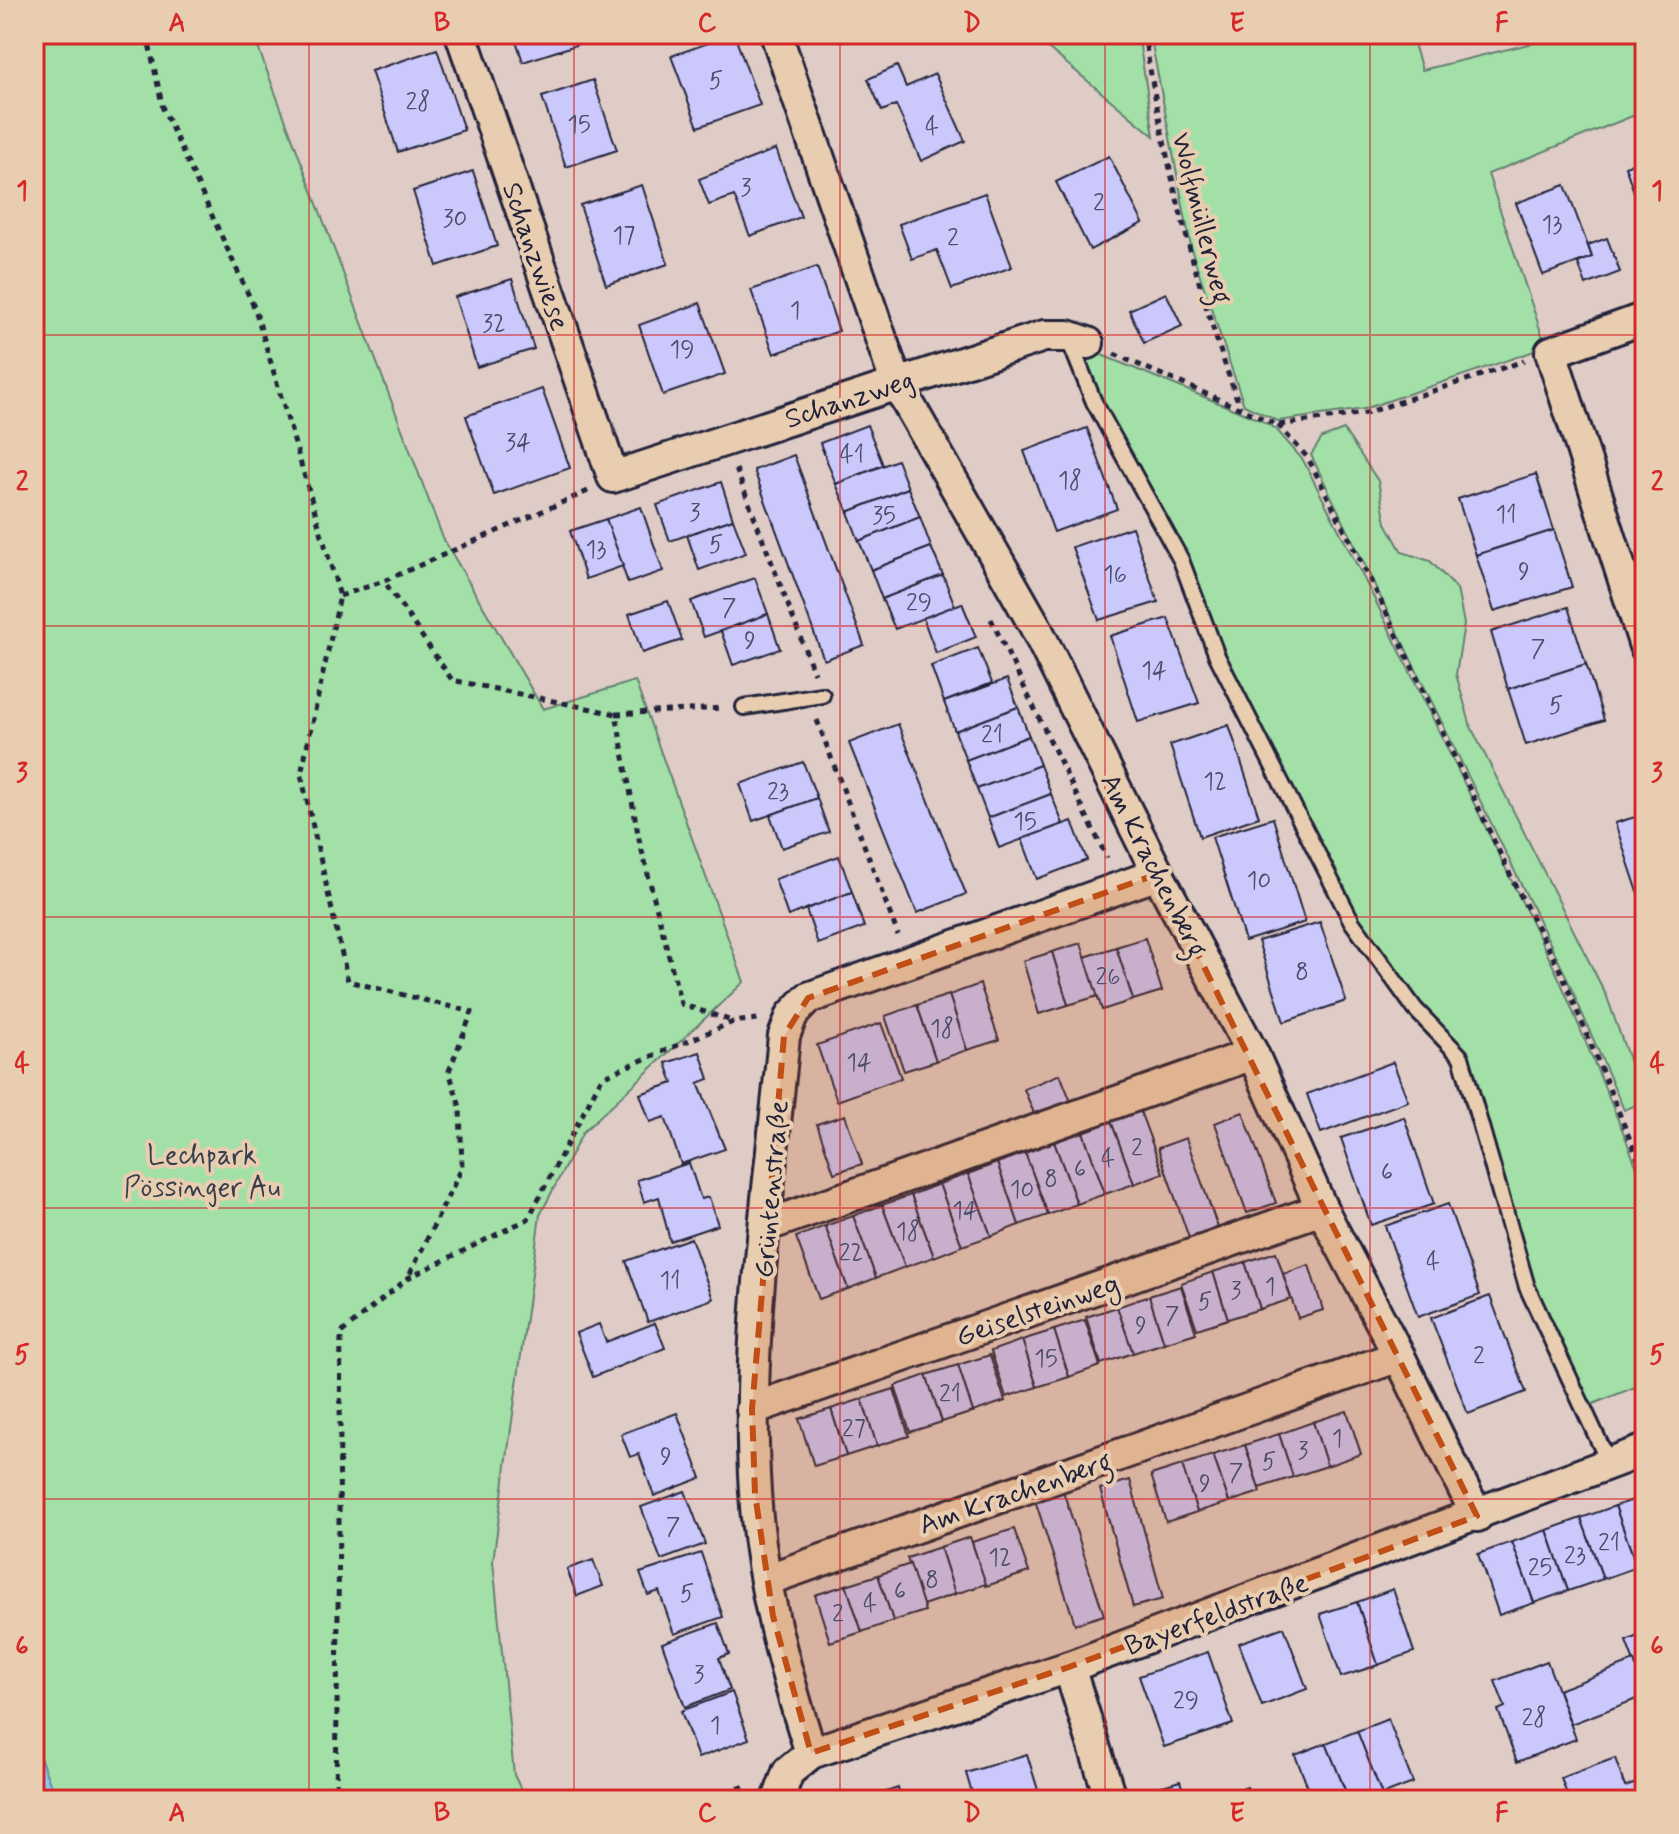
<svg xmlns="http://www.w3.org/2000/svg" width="1679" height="1834" font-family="Mynerve,sans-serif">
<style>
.green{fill:#a3e0a7;stroke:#628171;stroke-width:2}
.water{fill:#8bc8eb;stroke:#6186a5;stroke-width:2}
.building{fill:#cbc9fb;stroke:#22223b;stroke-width:2}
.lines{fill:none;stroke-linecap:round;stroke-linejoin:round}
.service-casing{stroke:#22223b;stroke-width:20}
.minor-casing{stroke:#22223b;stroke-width:36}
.path{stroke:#22223b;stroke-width:5;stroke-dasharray:6 6;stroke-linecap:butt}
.service{stroke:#e9cdb0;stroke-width:14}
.minor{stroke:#e9cdb0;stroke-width:30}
.marked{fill:#c04e15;fill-opacity:0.2;stroke:#c04e15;stroke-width:6;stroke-dasharray:16 10;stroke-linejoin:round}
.grid{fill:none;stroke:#d62828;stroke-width:2;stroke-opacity:0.55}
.labels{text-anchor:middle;stroke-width:8;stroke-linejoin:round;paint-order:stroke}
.number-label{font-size:24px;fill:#4c4c6b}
.street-label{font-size:28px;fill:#22223b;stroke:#e9cdb0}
.park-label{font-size:28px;fill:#353e4b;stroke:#e9cdb0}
.neatline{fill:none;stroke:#d62828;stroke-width:3}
.grid-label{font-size:26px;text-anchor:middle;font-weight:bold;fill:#d62828}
</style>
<rect width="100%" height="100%" fill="#e0ccc6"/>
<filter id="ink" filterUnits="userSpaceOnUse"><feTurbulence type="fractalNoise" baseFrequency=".0125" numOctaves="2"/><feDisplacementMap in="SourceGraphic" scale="16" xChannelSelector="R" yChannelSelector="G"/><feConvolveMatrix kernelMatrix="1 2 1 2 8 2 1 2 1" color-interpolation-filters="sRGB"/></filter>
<g filter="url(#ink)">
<g class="green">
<polygon points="34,34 253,34 443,538 543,709 635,681 744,982 583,1132 540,1215 493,1561 514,1775 526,1800 34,1800"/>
<polygon points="1031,34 1138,34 1154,136"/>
<polygon points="1150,34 1411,34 1422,70 1570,34 1645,34 1645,111 1488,174 1546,347 1364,409 1278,421 1244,405 1192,252"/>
<polygon points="1075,344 1260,420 1276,429 1303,460 1377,604 1559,978 1624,1134 1645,1189 1645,1383 1588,1406 1532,1284 1464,1056 1418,1007 1355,918 1272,760 1099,400"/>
<polygon points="1344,430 1378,481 1386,523 1402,552 1430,561 1457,589 1464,624 1456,674 1471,727 1607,997 1644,1102 1624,1110 1565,974 1311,455 1322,438"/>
</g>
<polygon class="water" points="34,1741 56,1800 34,1800"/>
<g class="building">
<polygon points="514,34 572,34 576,45 523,62"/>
<polygon points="734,34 760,105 698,127 671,56"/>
<polygon points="437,49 464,130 398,152 371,71"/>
<polygon points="897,66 906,87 935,74 965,141 921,161 896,105 882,111 868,79"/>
<polygon points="593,80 617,150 566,167 542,97"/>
<polygon points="776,149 801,217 750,236 734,196 709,205 699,179"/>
<polygon points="1109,156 1143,223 1090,250 1056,182"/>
<polygon points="1645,159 1645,207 1640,209 1625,166"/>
<polygon points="473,171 497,246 437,266 413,191"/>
<polygon points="642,185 668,264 606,285 580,205"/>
<polygon points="1565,185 1592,257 1543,275 1516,203"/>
<polygon points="985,193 1012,267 952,289 937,250 912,259 899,224"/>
<polygon points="1607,238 1620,272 1586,285 1578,263 1592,257 1588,245"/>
<polygon points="817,267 839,331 774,354 751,290"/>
<polygon points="512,279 534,349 477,367 455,297"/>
<polygon points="1166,293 1182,326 1144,343 1129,310"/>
<polygon points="700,303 725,374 663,395 639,325"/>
<polygon points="542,389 570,468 494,495 466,416"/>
<polygon points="867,425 883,465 836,484 820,443"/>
<polygon points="1087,428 1117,509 1054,532 1024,451"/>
<polygon points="794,455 864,645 824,660 754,470"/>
<polygon points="897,460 908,488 848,512 836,484"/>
<polygon points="1536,474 1554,530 1476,555 1458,499"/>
<polygon points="721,482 733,519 670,541 657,505"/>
<polygon points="908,488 920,517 859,541 848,512"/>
<polygon points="641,507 663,571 628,583 606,519"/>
<polygon points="920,517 931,547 871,570 859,541"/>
<polygon points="606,519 623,566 586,579 570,531"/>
<polygon points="733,519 746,553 699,570 687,535"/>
<polygon points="1132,527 1158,602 1099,620 1072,547"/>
<polygon points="1554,530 1572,587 1494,611 1476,555"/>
<polygon points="931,547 943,575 882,599 871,570"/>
<polygon points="943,575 955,606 895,629 882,599"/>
<polygon points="755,578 768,614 704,637 691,601"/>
<polygon points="668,601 682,640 642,653 629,614"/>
<polygon points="962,603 976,637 936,653 923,618"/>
<polygon points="1568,607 1586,664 1508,689 1491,632"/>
<polygon points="768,614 780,649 733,665 721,631"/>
<polygon points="1168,618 1199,703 1138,722 1110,636"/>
<polygon points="978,648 992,683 944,702 931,666"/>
<polygon points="1586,664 1604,720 1526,745 1508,689"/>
<polygon points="1007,679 1018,707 955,731 944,702"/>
<polygon points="1018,707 1029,736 966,760 955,731"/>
<polygon points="898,724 966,894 917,913 849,743"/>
<polygon points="1229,725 1259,817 1200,837 1170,745"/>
<polygon points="1029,736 1040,765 977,789 966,760"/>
<polygon points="803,762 817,798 753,821 740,784"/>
<polygon points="1040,765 1051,794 988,818 977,789"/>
<polygon points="1051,794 1063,824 999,848 988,818"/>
<polygon points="817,798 829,832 782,848 770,815"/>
<polygon points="1645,814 1645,913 1615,823"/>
<polygon points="1273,818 1305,922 1245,941 1212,837"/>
<polygon points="1072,821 1087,860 1037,879 1022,839"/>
<polygon points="839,856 852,892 788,916 775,879"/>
<polygon points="852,892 864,927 818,944 806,909"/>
<polygon points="1320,922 1346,1001 1284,1022 1258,941"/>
<polygon points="1145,938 1162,991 1133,1000 1116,947"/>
<polygon points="1081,943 1098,996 1068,1005 1052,952"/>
<polygon points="1116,947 1133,1000 1102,1010 1085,957"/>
<polygon points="1052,952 1068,1005 1039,1014 1023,961"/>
<polygon points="980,984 999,1040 967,1050 949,995"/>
<polygon points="949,995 967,1050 936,1061 917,1005"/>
<polygon points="917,1005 936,1061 904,1071 885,1016"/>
<polygon points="881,1023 901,1078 837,1101 817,1045"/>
<polygon points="700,1052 709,1079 698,1083 725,1149 681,1164 665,1117 650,1122 640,1094 673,1083 666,1063"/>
<polygon points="1393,1062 1408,1101 1321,1133 1307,1094"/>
<polygon points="1060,1074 1071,1102 1035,1116 1024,1089"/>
<polygon points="1140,1111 1163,1173 1134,1184 1111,1121"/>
<polygon points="1243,1112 1276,1203 1247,1213 1215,1123"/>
<polygon points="845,1115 862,1164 834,1173 817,1124"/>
<polygon points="1404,1117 1434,1204 1371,1225 1341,1138"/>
<polygon points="1111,1121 1134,1184 1105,1194 1083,1132"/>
<polygon points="1083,1132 1105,1194 1077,1204 1054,1142"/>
<polygon points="1186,1138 1218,1228 1189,1238 1158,1148"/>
<polygon points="1054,1142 1077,1204 1048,1215 1025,1153"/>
<polygon points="1025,1153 1048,1215 1019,1225 997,1163"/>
<polygon points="689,1163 701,1199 709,1197 718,1225 670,1241 659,1197 644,1202 637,1180"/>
<polygon points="997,1163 1019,1225 991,1236 968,1174"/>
<polygon points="968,1174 991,1236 962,1246 939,1184"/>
<polygon points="939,1184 962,1246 934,1257 911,1195"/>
<polygon points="911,1195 934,1257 905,1267 882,1205"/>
<polygon points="1448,1204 1480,1295 1418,1317 1385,1226"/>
<polygon points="882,1205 905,1267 876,1278 853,1216"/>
<polygon points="853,1216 876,1278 848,1289 825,1226"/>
<polygon points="825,1226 848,1289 819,1299 796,1237"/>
<polygon points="691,1238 713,1299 648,1322 626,1261"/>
<polygon points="1276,1252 1291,1299 1260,1309 1245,1262"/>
<polygon points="1245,1262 1260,1309 1228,1319 1213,1272"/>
<polygon points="1309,1265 1323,1310 1298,1318 1283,1274"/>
<polygon points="1213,1272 1228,1319 1197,1329 1181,1283"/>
<polygon points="1181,1286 1196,1333 1164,1343 1149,1296"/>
<polygon points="1149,1296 1164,1343 1133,1353 1117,1307"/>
<polygon points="1490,1296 1526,1392 1468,1414 1431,1318"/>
<polygon points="1117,1307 1133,1353 1101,1364 1086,1317"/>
<polygon points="1085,1320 1100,1366 1069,1377 1054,1330"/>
<polygon points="655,1323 665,1348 593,1377 576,1333 599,1324 606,1342"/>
<polygon points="1054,1330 1069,1377 1037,1387 1022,1340"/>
<polygon points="1022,1340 1037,1387 1006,1397 991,1351"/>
<polygon points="990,1355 1005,1401 973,1412 958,1365"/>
<polygon points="958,1365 973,1412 942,1422 926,1375"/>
<polygon points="926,1375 942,1422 910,1432 895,1386"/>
<polygon points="894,1389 909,1436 877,1446 862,1399"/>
<polygon points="862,1399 877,1446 846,1456 831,1409"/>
<polygon points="831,1409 846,1456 814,1466 799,1419"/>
<polygon points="1347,1411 1361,1454 1327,1466 1313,1422"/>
<polygon points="677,1413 701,1478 654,1496 639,1454 630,1457 621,1434"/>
<polygon points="1313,1422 1327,1466 1293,1477 1279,1434"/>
<polygon points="1279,1434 1293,1477 1259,1488 1245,1445"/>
<polygon points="1245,1445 1260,1492 1229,1502 1213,1455"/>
<polygon points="1213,1455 1229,1502 1197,1512 1182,1465"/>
<polygon points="1182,1465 1197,1512 1166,1522 1151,1475"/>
<polygon points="1130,1480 1163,1599 1133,1607 1100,1489"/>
<polygon points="685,1491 705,1544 661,1560 641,1507"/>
<polygon points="1063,1491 1104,1615 1075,1624 1035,1500"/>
<polygon points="1645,1496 1645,1564 1637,1567 1615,1506"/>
<polygon points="1615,1506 1637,1567 1603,1579 1581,1518"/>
<polygon points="1581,1518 1603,1579 1568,1591 1547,1530"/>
<polygon points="1014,1529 1029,1572 986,1586 972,1542"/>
<polygon points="1547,1530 1568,1591 1534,1603 1512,1542"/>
<polygon points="970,1537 986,1584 955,1594 940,1547"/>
<polygon points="1512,1542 1534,1603 1499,1615 1478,1554"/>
<polygon points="940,1547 955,1594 923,1605 907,1558"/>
<polygon points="701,1553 723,1617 674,1634 659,1591 648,1595 640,1573"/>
<polygon points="593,1560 603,1586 577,1596 567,1569"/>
<polygon points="910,1564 925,1611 893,1621 878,1575"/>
<polygon points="878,1575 893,1621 862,1632 846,1585"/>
<polygon points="846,1585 862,1632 830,1642 815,1595"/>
<polygon points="1393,1589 1414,1652 1378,1665 1357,1602"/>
<polygon points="1357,1602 1378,1665 1341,1677 1320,1614"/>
<polygon points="718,1623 729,1654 719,1658 730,1690 685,1707 662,1643"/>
<polygon points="1284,1627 1307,1689 1262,1706 1239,1643"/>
<polygon points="1645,1633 1645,1691 1626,1641"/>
<polygon points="1208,1652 1233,1724 1164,1747 1139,1676"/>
<polygon points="1547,1661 1576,1739 1517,1762 1498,1710 1505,1707 1495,1681"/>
<polygon points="1634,1661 1645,1696 1571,1724 1558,1690"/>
<polygon points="732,1692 749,1739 698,1758 681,1711"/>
<polygon points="1388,1719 1413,1783 1382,1795 1357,1731"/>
<polygon points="1357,1731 1382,1795 1370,1800 1349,1800 1326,1743"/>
<polygon points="1326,1743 1349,1800 1313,1800 1295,1755"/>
<polygon points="1027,1754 1041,1800 974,1800 966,1773"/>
<polygon points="1615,1758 1625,1787 1645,1780 1645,1800 1569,1800 1561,1778"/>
<polygon points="1180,1781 1186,1800 1140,1800 1138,1793"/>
<polygon points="1247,1787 1252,1800 1212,1800"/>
<polygon points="898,1788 903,1800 863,1800"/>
<polygon points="930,1791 933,1800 908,1800 907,1797"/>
</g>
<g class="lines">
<g class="service-casing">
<g id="service">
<polyline points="1069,340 1094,402 1181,560 1217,656 1352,922 1415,1009 1461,1057 1527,1287 1609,1463"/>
<polyline points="744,707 822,695"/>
</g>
</g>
<g class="minor-casing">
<g id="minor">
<polyline points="461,34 613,477 1044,336 1068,336 1088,343"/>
<polyline points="776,34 896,382 1034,624 1158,874 1253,1054 1322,1209 1399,1356 1477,1516"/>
<polyline points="1645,318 1551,352 1645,646"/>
<polyline points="765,1226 1253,1054"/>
<polyline points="752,1409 1322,1209"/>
<polyline points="766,1580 1399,1356"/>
<polyline points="1069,1667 1111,1800"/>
<path d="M811,1753C784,1668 760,1581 755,1492C745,1341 770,1187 784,1036L792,1015L808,998L1158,874"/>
<polyline points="778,1800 788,1772 811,1753 1069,1667 1645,1450"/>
</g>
</g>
<g class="path">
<polyline points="147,34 163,109 255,309 340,596 301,774 348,981 472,1012 449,1071 460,1107 462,1168 408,1278"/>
<path d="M1144,34C1165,163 1195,285 1240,407"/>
<polyline points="1114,354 1278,425 1366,413 1524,361"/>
<polyline points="1278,425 1308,458 1380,599 1513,881 1562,974 1645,1176"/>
<polyline points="736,469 814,673"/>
<polyline points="588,491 384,581 452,680 616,714 639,839 681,1004 732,1021"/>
<polyline points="340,596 384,581"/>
<polyline points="991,619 1107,858"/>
<polyline points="616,714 723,708"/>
<polyline points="817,720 898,935"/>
<polyline points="336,1800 341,1333 408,1278 528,1219 602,1077 733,1022 758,1019"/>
<polyline points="704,1800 749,1785"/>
</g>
<use href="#service" class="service"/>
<use href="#minor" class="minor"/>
</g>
</g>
<path class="marked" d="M1158,874L1477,1516L1069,1667L811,1753L773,1616L755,1494L752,1409L784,1036L808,998Z"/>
<path class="grid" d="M309,34V1800M574,34V1800M840,34V1800M1105,34V1800M1370,34V1800M34,335H1645M34,626H1645M34,917H1645M34,1208H1645M34,1499H1645"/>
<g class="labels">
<g class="number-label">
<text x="716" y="88">5</text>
<text x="418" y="109">28</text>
<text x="579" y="132">15</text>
<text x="932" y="134">4</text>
<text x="746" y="195">3</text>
<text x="1099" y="210">2</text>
<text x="455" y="226">30</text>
<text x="1552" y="232">13</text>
<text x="624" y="243">17</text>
<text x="953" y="245">2</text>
<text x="795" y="318">1</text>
<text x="494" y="331">32</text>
<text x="682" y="357">19</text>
<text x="518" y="450">34</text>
<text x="852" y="462">41</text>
<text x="1070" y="488">18</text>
<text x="695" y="520">3</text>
<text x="1506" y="522">11</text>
<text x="884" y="523">35</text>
<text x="716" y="552">5</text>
<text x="596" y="557">13</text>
<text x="1524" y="579">9</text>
<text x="1115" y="582">16</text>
<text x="919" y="610">29</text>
<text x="729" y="615">7</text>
<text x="750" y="648">9</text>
<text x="1538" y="656">7</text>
<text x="1154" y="678">14</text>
<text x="1556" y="713">5</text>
<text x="992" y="742">21</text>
<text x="1215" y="789">12</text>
<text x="778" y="799">23</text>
<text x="1025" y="829">15</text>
<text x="1259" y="888">10</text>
<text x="1302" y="979">8</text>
<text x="1108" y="984">26</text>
<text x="942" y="1036">18</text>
<text x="859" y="1070">14</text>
<text x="1137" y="1155">2</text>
<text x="1108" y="1166">4</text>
<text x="1080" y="1176">6</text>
<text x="1387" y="1179">6</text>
<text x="1051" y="1186">8</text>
<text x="1022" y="1197">10</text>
<text x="965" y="1218">14</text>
<text x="908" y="1239">18</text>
<text x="851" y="1260">22</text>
<text x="1433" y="1269">4</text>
<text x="670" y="1288">11</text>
<text x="1270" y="1294">1</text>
<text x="1236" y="1298">3</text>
<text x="1205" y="1309">5</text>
<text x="1172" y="1323">7</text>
<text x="1141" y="1333">9</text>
<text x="1479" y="1363">2</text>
<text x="1046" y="1366">15</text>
<text x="950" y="1401">21</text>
<text x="854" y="1436">27</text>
<text x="1337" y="1446">1</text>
<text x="1303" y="1458">3</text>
<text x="666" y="1464">9</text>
<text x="1269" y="1469">5</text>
<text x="1236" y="1480">7</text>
<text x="1205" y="1491">9</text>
<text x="673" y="1534">7</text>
<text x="1609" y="1550">21</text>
<text x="1575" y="1563">23</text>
<text x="1000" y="1565">12</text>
<text x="1540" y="1575">25</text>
<text x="932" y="1587">8</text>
<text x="900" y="1598">6</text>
<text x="687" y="1601">5</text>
<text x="870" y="1611">4</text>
<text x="838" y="1621">2</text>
<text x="699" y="1682">3</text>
<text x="1186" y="1708">29</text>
<text x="1534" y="1725">28</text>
<text x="715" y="1733">1</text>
</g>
<g class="street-label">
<text transform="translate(1203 218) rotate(76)" y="10">Wolfmüllerweg</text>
<text transform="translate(537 256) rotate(71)" y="10">Schanzwiese</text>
<text transform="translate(849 398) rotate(-18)" y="10">Schanzweg</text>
<text transform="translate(1155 865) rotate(63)" y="10">Am Krachenberg</text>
<text transform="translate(770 1189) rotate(-85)" y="10">Grüntenstraße</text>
<text transform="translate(1037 1309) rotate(-19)" y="10">Geiselsteinweg</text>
<text transform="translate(1015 1492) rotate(-19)" y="10">Am Krachenberg</text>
<text transform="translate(1216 1613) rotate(-20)" y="10">Bayerfeldstraße</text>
</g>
<g class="park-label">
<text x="202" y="1164">Lechpark<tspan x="202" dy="32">Pössinger Au</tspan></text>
</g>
</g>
<rect width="1679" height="1834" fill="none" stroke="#e9cdb0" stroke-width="88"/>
<rect x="44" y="44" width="1591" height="1746" class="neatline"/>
<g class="grid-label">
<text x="177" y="31">A</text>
<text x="442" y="31">B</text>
<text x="707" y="31">C</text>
<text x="972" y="31">D</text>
<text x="1237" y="31">E</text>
<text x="1502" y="31">F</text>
<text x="22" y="199">1</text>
<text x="1657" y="199">1</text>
<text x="22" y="490">2</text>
<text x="1657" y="490">2</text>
<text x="22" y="781">3</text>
<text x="1657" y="781">3</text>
<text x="22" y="1072">4</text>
<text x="1657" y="1072">4</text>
<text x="22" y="1363">5</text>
<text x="1657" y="1363">5</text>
<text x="22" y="1654">6</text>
<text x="1657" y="1654">6</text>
<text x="177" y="1821">A</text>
<text x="442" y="1821">B</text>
<text x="707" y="1821">C</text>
<text x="972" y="1821">D</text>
<text x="1237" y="1821">E</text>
<text x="1502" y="1821">F</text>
</g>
</svg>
